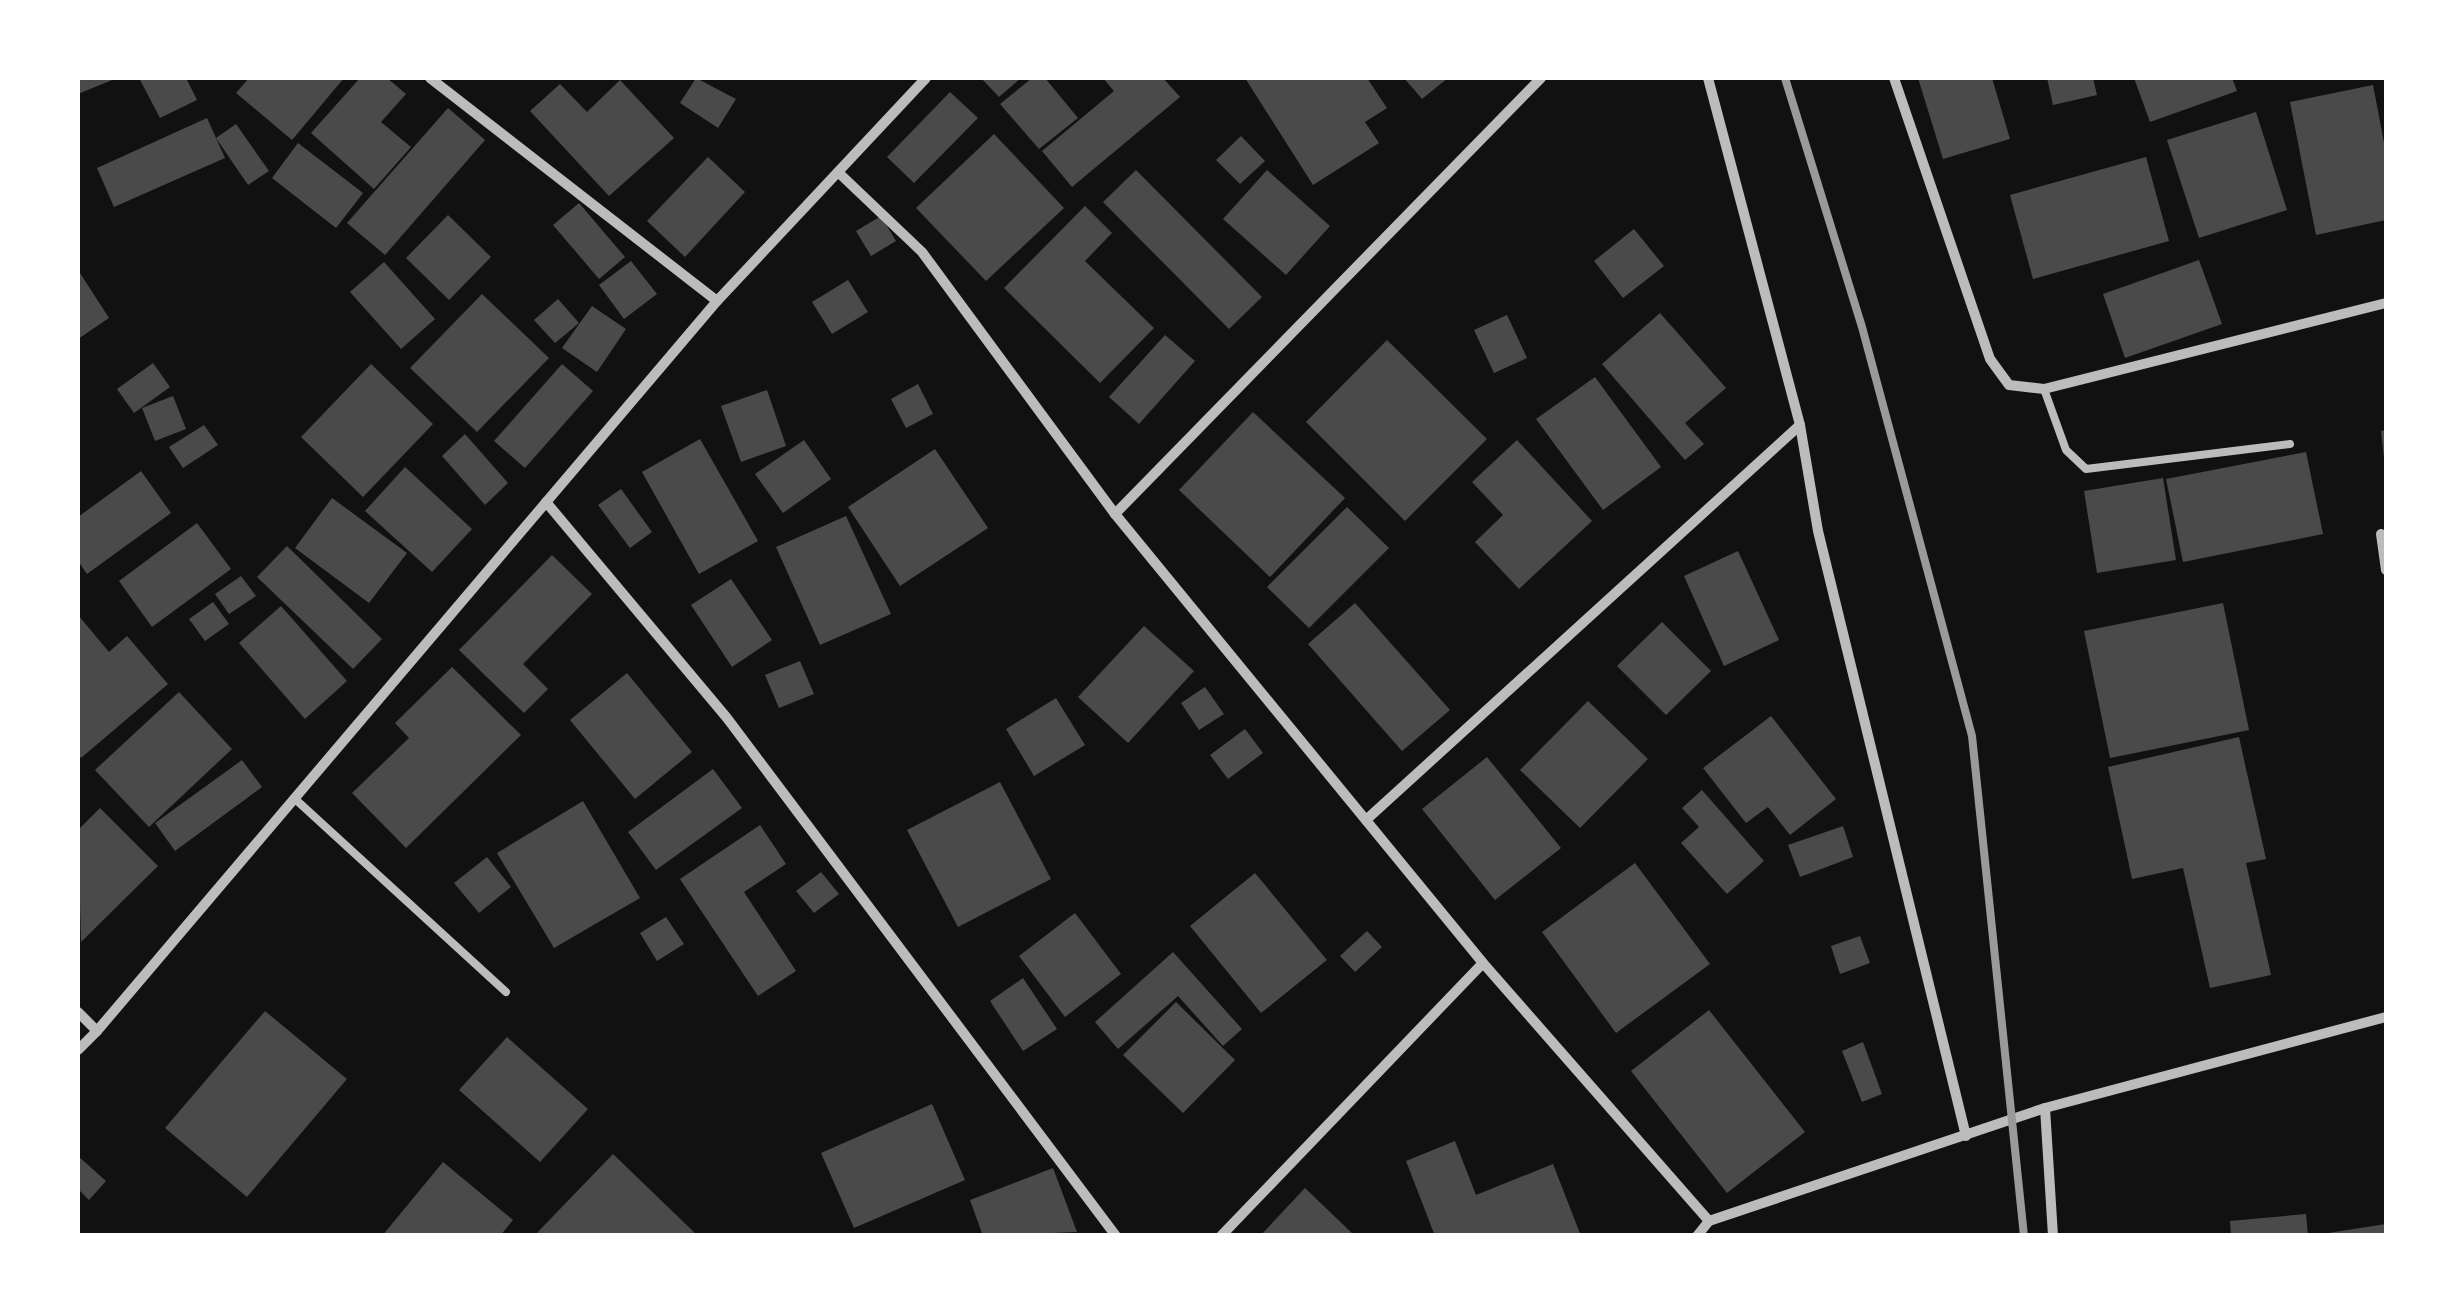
<svg xmlns="http://www.w3.org/2000/svg" width="2464" height="1313" font-family="Merriweather,serif">
<style>
.building{fill:#4a4a4a}
.lines{fill:none;stroke-linecap:round;stroke-linejoin:round}
.service{stroke:#bcbcbc;stroke-width:8}
.minor{stroke:#bcbcbc;stroke-width:10}
.rail{stroke:#9a9a9a;stroke-width:8}
</style>
<rect width="100%" height="100%" fill="#111"/>
<g class="building">
<polygon points="78,78 117,78 78,94"/>
<polygon points="139,78 186,78 197,100 160,118"/>
<polygon points="249,78 344,78 292,140 236,93"/>
<polygon points="360,78 387,78 406,94 381,122 411,147 374,189 311,133"/>
<polygon points="696,78 736,99 718,128 680,103"/>
<polygon points="981,78 1021,78 999,97"/>
<polygon points="1032,78 1045,78 1078,118 1039,149 1000,104"/>
<polygon points="1103,78 1163,78 1180,97 1072,187 1042,151 1114,91"/>
<polygon points="1245,78 1367,78 1387,108 1365,122 1379,143 1313,185"/>
<polygon points="1404,78 1448,78 1422,99"/>
<polygon points="1918,78 1992,78 2010,139 1943,159"/>
<polygon points="2047,78 2093,78 2097,95 2053,105"/>
<polygon points="2134,78 2232,78 2237,91 2150,122"/>
<polygon points="620,80 674,138 609,196 530,111 560,84 587,112"/>
<polygon points="2373,85 2386,153 2386,220 2316,235 2290,102"/>
<polygon points="950,92 978,118 914,183 887,157"/>
<polygon points="448,108 485,140 385,255 347,223"/>
<polygon points="2256,112 2287,210 2199,238 2167,140"/>
<polygon points="207,118 225,158 114,207 97,168"/>
<polygon points="236,124 269,171 248,185 216,138"/>
<polygon points="994,134 1064,208 986,281 916,208"/>
<polygon points="1241,136 1265,161 1240,184 1216,160"/>
<polygon points="298,143 363,193 336,228 272,178"/>
<polygon points="708,157 745,192 685,257 647,221"/>
<polygon points="2146,157 2169,241 2033,279 2010,195"/>
<polygon points="1136,170 1262,297 1229,329 1103,202"/>
<polygon points="1267,170 1330,226 1286,275 1223,219"/>
<polygon points="579,203 625,257 599,279 553,225"/>
<polygon points="1085,206 1112,233 1085,261 1154,328 1100,383 1004,288"/>
<polygon points="448,215 491,257 449,300 406,258"/>
<polygon points="881,216 896,241 871,256 856,231"/>
<polygon points="1634,229 1664,266 1623,298 1594,261"/>
<polygon points="2199,260 2222,324 2125,358 2103,294"/>
<polygon points="631,261 657,294 624,319 599,285"/>
<polygon points="384,262 435,319 401,349 350,292"/>
<polygon points="78,270 109,318 78,339"/>
<polygon points="848,280 868,312 832,334 812,302"/>
<polygon points="482,294 549,358 477,432 410,368"/>
<polygon points="558,299 579,323 555,343 534,320"/>
<polygon points="592,306 626,329 597,372 562,348"/>
<polygon points="1660,313 1726,388 1685,423 1704,444 1685,460 1602,364"/>
<polygon points="1507,315 1527,358 1494,373 1474,330"/>
<polygon points="1165,335 1195,361 1139,424 1109,397"/>
<polygon points="1387,340 1487,439 1405,521 1306,422"/>
<polygon points="153,363 170,387 134,413 117,389"/>
<polygon points="371,364 433,424 363,497 301,437"/>
<polygon points="562,364 593,391 525,468 494,441"/>
<polygon points="1595,377 1661,467 1603,510 1536,419"/>
<polygon points="918,384 933,414 906,428 891,399"/>
<polygon points="767,390 786,446 741,462 721,406"/>
<polygon points="173,396 186,429 155,441 142,408"/>
<polygon points="1253,412 1345,498 1270,577 1179,490"/>
<polygon points="204,425 218,445 183,468 169,447"/>
<polygon points="2386,430 2386,458 2384,458 2381,431"/>
<polygon points="465,434 508,483 485,505 442,456"/>
<polygon points="700,439 758,541 699,574 642,472"/>
<polygon points="804,440 831,479 783,513 755,474"/>
<polygon points="1517,440 1592,521 1519,589 1475,542 1503,515 1472,482"/>
<polygon points="935,449 988,528 900,586 848,507"/>
<polygon points="2306,452 2323,534 2183,562 2166,479"/>
<polygon points="405,467 472,529 432,572 365,511"/>
<polygon points="141,471 171,513 87,574 78,561 78,517"/>
<polygon points="2163,478 2176,560 2097,573 2084,491"/>
<polygon points="621,489 652,532 630,548 598,505"/>
<polygon points="332,498 407,553 369,603 295,548"/>
<polygon points="1347,507 1389,548 1309,628 1267,587"/>
<polygon points="846,516 891,614 820,645 776,547"/>
<polygon points="197,523 231,569 152,627 119,581"/>
<polygon points="287,546 382,639 353,669 257,577"/>
<polygon points="1738,551 1779,640 1724,666 1684,576"/>
<polygon points="552,555 592,594 523,664 548,689 524,713 459,650"/>
<polygon points="241,576 256,596 229,614 215,594"/>
<polygon points="731,579 772,640 732,667 691,605"/>
<polygon points="213,602 229,624 205,641 189,619"/>
<polygon points="1355,603 1450,710 1402,751 1308,644"/>
<polygon points="2223,603 2249,730 2110,758 2084,631"/>
<polygon points="281,606 347,681 305,719 239,643"/>
<polygon points="78,615 109,652 127,636 168,684 81,758 78,753"/>
<polygon points="1662,622 1711,671 1666,715 1617,666"/>
<polygon points="1144,626 1194,671 1128,743 1078,697"/>
<polygon points="800,661 814,694 779,708 765,675"/>
<polygon points="452,667 521,735 406,848 352,793 409,738 395,723"/>
<polygon points="627,673 692,752 635,799 570,720"/>
<polygon points="1205,687 1224,714 1199,730 1181,703"/>
<polygon points="179,692 232,749 149,827 95,770"/>
<polygon points="1056,698 1085,745 1034,776 1006,729"/>
<polygon points="1588,701 1648,759 1580,828 1520,770"/>
<polygon points="1771,716 1836,799 1790,835 1768,807 1746,823 1703,768"/>
<polygon points="1245,729 1263,753 1228,779 1210,755"/>
<polygon points="2239,737 2266,859 2246,863 2271,975 2210,988 2183,868 2132,879 2108,767"/>
<polygon points="1487,757 1561,848 1495,900 1422,809"/>
<polygon points="242,760 262,787 175,851 155,823"/>
<polygon points="713,769 742,808 656,870 628,832"/>
<polygon points="1000,782 1051,879 958,927 907,830"/>
<polygon points="1702,790 1764,861 1727,894 1681,843 1699,827 1682,808"/>
<polygon points="583,801 640,898 554,948 497,853"/>
<polygon points="100,808 158,866 81,942 78,830"/>
<polygon points="760,825 786,864 744,892 796,971 758,996 680,879"/>
<polygon points="1843,826 1853,857 1800,877 1788,845"/>
<polygon points="487,857 511,887 479,913 454,883"/>
<polygon points="1635,863 1710,964 1616,1033 1542,932"/>
<polygon points="821,872 839,894 814,913 796,891"/>
<polygon points="1255,873 1327,960 1261,1013 1190,926"/>
<polygon points="1075,913 1121,974 1065,1017 1019,956"/>
<polygon points="666,917 684,944 657,961 640,933"/>
<polygon points="1367,931 1382,947 1355,972 1340,956"/>
<polygon points="1860,936 1870,963 1840,974 1831,946"/>
<polygon points="1173,952 1242,1029 1223,1046 1178,996 1118,1049 1095,1022"/>
<polygon points="1023,978 1057,1029 1023,1051 990,1001"/>
<polygon points="1176,1002 1235,1060 1183,1113 1123,1055"/>
<polygon points="1709,1010 1805,1132 1727,1193 1631,1071"/>
<polygon points="265,1011 347,1079 247,1197 165,1128"/>
<polygon points="507,1037 588,1109 540,1162 459,1090"/>
<polygon points="1863,1042 1882,1094 1862,1102 1842,1051"/>
<polygon points="932,1104 965,1180 854,1228 821,1153"/>
<polygon points="1455,1141 1476,1195 1553,1164 1581,1236 1435,1236 1406,1161"/>
<polygon points="613,1154 698,1236 534,1236"/>
<polygon points="78,1156 106,1181 89,1200 78,1189"/>
<polygon points="443,1162 513,1220 500,1236 382,1236"/>
<polygon points="1053,1168 1077,1232 983,1236 970,1200"/>
<polygon points="1305,1188 1355,1236 1260,1236"/>
<polygon points="2306,1214 2308,1236 2231,1236 2230,1221"/>
<polygon points="2386,1224 2386,1236 2328,1236 2328,1233"/>
</g>
<g class="lines">
<g class="service">
<polyline points="2044,389 2066,450 2086,469 2290,444"/>
<polyline points="294,798 506,992"/>
</g>
<g class="minor">
<polyline points="430,78 717,301"/>
<polyline points="1708,78 1800,425 1818,531 1966,1136"/>
<polyline points="1894,78 1990,359 2009,385 2044,389 2386,303"/>
<polyline points="840,174 922,252 1115,514 1541,78"/>
<polyline points="546,502 727,718 1116,1236"/>
<polyline points="1115,514 1483,963 1709,1221"/>
<polyline points="2381,534 2386,570"/>
<polyline points="1366,820 1800,425"/>
<polyline points="78,1012 97,1031 717,301 926,78"/>
<polyline points="78,1050 97,1031"/>
<polyline points="2045,1108 2053,1236"/>
<polyline points="1221,1236 1483,963"/>
<polyline points="1697,1236 1709,1221 2045,1108 2386,1017"/>
</g>
<polyline class="rail" points="1785,78 1862,327 1972,736 2024,1236"/>
</g>
<rect width="2464" height="1313" fill="none" stroke="#ffffff" stroke-width="160"/>
</svg>
